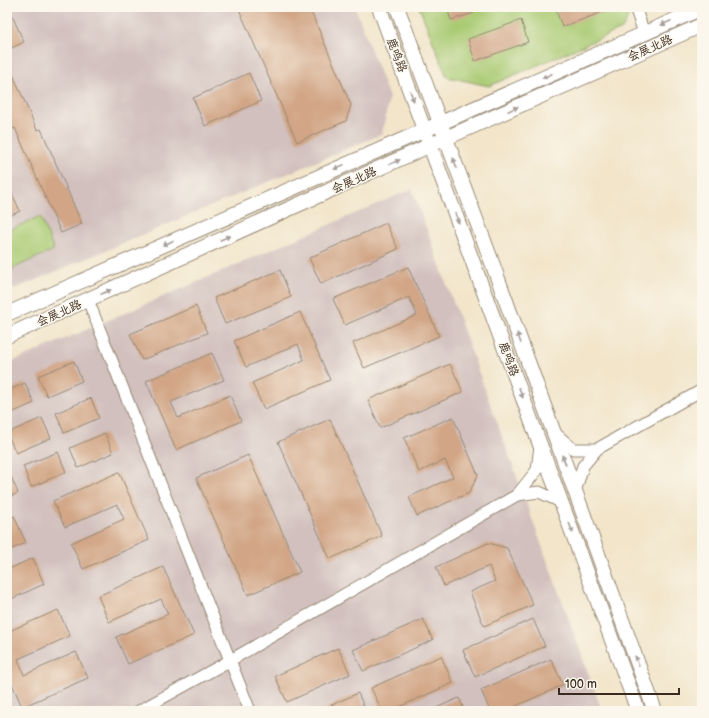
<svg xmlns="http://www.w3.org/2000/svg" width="709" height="718" font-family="'Balsamiq Sans','LXGW WenKai TC',sans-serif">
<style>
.industrial{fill:#d1c0bd}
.green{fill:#a9ca72;stroke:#727a48}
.building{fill:#d1a585}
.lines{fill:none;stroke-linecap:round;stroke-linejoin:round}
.minor-casing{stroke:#968874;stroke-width:13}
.major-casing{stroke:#968874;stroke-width:16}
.minor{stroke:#fff;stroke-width:11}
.major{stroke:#fff;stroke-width:14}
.oneway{fill:#a79f9a}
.labels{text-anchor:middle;stroke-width:3;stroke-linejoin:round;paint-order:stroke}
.street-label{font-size:12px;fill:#3b2a1e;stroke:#fbf7ec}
</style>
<rect width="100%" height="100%" fill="#fbf7ec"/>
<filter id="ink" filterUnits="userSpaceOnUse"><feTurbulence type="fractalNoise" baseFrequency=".025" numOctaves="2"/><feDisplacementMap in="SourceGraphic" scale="8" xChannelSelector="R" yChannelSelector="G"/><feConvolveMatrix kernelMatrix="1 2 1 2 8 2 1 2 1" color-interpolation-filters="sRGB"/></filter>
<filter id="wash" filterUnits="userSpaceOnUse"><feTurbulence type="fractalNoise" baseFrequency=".012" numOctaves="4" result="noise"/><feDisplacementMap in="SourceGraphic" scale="16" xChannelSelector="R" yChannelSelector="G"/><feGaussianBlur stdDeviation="0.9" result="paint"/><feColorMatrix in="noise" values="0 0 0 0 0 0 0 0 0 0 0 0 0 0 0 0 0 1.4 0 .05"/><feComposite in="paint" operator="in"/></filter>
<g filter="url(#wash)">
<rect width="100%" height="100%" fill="#f2e5ca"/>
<g class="industrial">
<polygon points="7,7 355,7 389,98 382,134 7,292"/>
<polygon points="412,189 602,711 7,711 7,364"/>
</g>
<g class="green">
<path d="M419,7H627C630,16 627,21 622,29L489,86L447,77Z"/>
<polygon points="40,216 54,250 7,271 7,231"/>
</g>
<g id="blocks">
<g class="building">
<polygon points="7,7 8,7 24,42 7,50"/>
<polygon points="238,7 309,7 351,105 346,121 297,142"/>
<polygon points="460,7 473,7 474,13 451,20 448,11"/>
<polygon points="555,7 614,7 614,8 562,27"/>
<polygon points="521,20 528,42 475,61 468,39"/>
<polygon points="7,61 37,130 41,129 82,224 61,233 15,128 7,132"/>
<polygon points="249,73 261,101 205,126 193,98"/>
<polygon points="7,182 20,211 7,217"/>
<polygon points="386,223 398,249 321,284 309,258"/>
<polygon points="408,267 439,336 364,368 353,343 417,315 409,297 345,325 333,299"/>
<polygon points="280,270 291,297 225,324 214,298"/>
<polygon points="196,306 207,333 142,360 130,334"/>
<polygon points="300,312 330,380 264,409 252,383 304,360 298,344 246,367 234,341"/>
<polygon points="212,353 224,380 171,402 178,418 230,395 241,421 176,450 146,381"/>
<polygon points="74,361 82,381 47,396 38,376"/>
<polygon points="450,364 463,392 380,428 368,400"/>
<polygon points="25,383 34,403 7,415 7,391"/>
<polygon points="91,398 99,418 64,433 56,413"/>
<polygon points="453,417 478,475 469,493 417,516 409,497 453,477 445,460 419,472 404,438"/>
<polygon points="42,418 51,438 16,453 7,433"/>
<polygon points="330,419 382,536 330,559 278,442"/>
<polygon points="105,433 113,453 78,468 70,448"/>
<polygon points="58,452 66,472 31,487 23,466"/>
<polygon points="248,455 300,572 248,595 196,478"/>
<polygon points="7,467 18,493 7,498"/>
<polygon points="119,472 149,540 83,569 71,543 124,519 117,504 65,527 53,501"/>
<polygon points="14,516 26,543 7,551 7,519"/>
<polygon points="488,543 507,548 533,605 484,626 470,592 495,581 489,566 444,586 436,567"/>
<polygon points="33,558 44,584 7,601 7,570"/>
<polygon points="163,567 194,635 128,664 116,637 168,614 161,599 109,622 98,596"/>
<polygon points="58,610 70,636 18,659 24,675 76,652 88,678 22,707 7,672 7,632"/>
<polygon points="423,619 433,640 363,671 353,650"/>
<polygon points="533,619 545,646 475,677 463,650"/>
<polygon points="338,648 350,674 287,702 275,676"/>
<polygon points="441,656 453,683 390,711 382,711 371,688"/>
<polygon points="551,659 563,685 505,711 490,711 481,690"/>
<polygon points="358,693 366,711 318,711"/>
<polygon points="459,698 465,711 429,711"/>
</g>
</g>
</g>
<g filter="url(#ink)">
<use href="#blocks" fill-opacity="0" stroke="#968874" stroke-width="1"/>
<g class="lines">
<g class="minor-casing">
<g id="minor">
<polyline points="635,7 644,33"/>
<polyline points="88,300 250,711"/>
<polyline points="554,432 573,449 597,449"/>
<polyline points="575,492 583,466 597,449 702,390"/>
<polyline points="517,495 539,492 561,502"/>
<polyline points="139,711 229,661 517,495 537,470 540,446"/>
</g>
</g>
<g class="major-casing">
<g id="major">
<polyline points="379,7 638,711"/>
<polyline points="397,7 490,257 655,711"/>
<polyline points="7,314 702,8"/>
<polyline points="7,336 446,138 702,25"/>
</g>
</g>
<use href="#minor" class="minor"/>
<use href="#major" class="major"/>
</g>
<defs><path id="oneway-solid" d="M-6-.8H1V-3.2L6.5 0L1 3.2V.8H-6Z"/></defs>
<g class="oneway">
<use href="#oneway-solid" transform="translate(666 23) rotate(156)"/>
<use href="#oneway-solid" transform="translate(547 76) rotate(156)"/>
<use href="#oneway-solid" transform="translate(412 96) rotate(70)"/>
<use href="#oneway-solid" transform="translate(513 109) rotate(-24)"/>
<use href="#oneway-solid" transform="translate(395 162) rotate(-24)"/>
<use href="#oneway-solid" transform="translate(455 163) rotate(-110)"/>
<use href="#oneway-solid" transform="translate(339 167) rotate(156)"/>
<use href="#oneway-solid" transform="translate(457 218) rotate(70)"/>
<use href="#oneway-solid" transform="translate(225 238) rotate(-24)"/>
<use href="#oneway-solid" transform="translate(168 243) rotate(156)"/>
<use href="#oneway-solid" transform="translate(106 292) rotate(-24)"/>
<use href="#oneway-solid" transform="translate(519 338) rotate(-110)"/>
<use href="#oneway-solid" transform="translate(521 393) rotate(70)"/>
<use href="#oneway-solid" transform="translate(564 460) rotate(-110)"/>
<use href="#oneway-solid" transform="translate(571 528) rotate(70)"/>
<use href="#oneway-solid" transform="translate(637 661) rotate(-110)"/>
</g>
</g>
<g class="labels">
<g class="street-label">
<text transform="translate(650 48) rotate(-24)" y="4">会展北路</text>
<text transform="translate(397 55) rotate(69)" y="4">鹿鸣路</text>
<text transform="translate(354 180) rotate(-24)" y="4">会展北路</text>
<text transform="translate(59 313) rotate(-24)" y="4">会展北路</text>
<text transform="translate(509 359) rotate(70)" y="4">鹿鸣路</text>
</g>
</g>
<rect width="709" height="718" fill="none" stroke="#fbf7ec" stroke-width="24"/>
<path d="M559 688v6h120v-6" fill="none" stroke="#3b2a1e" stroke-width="2"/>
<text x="565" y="688" font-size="12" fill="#3b2a1e" stroke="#fbf7ec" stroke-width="3" paint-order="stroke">100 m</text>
</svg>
